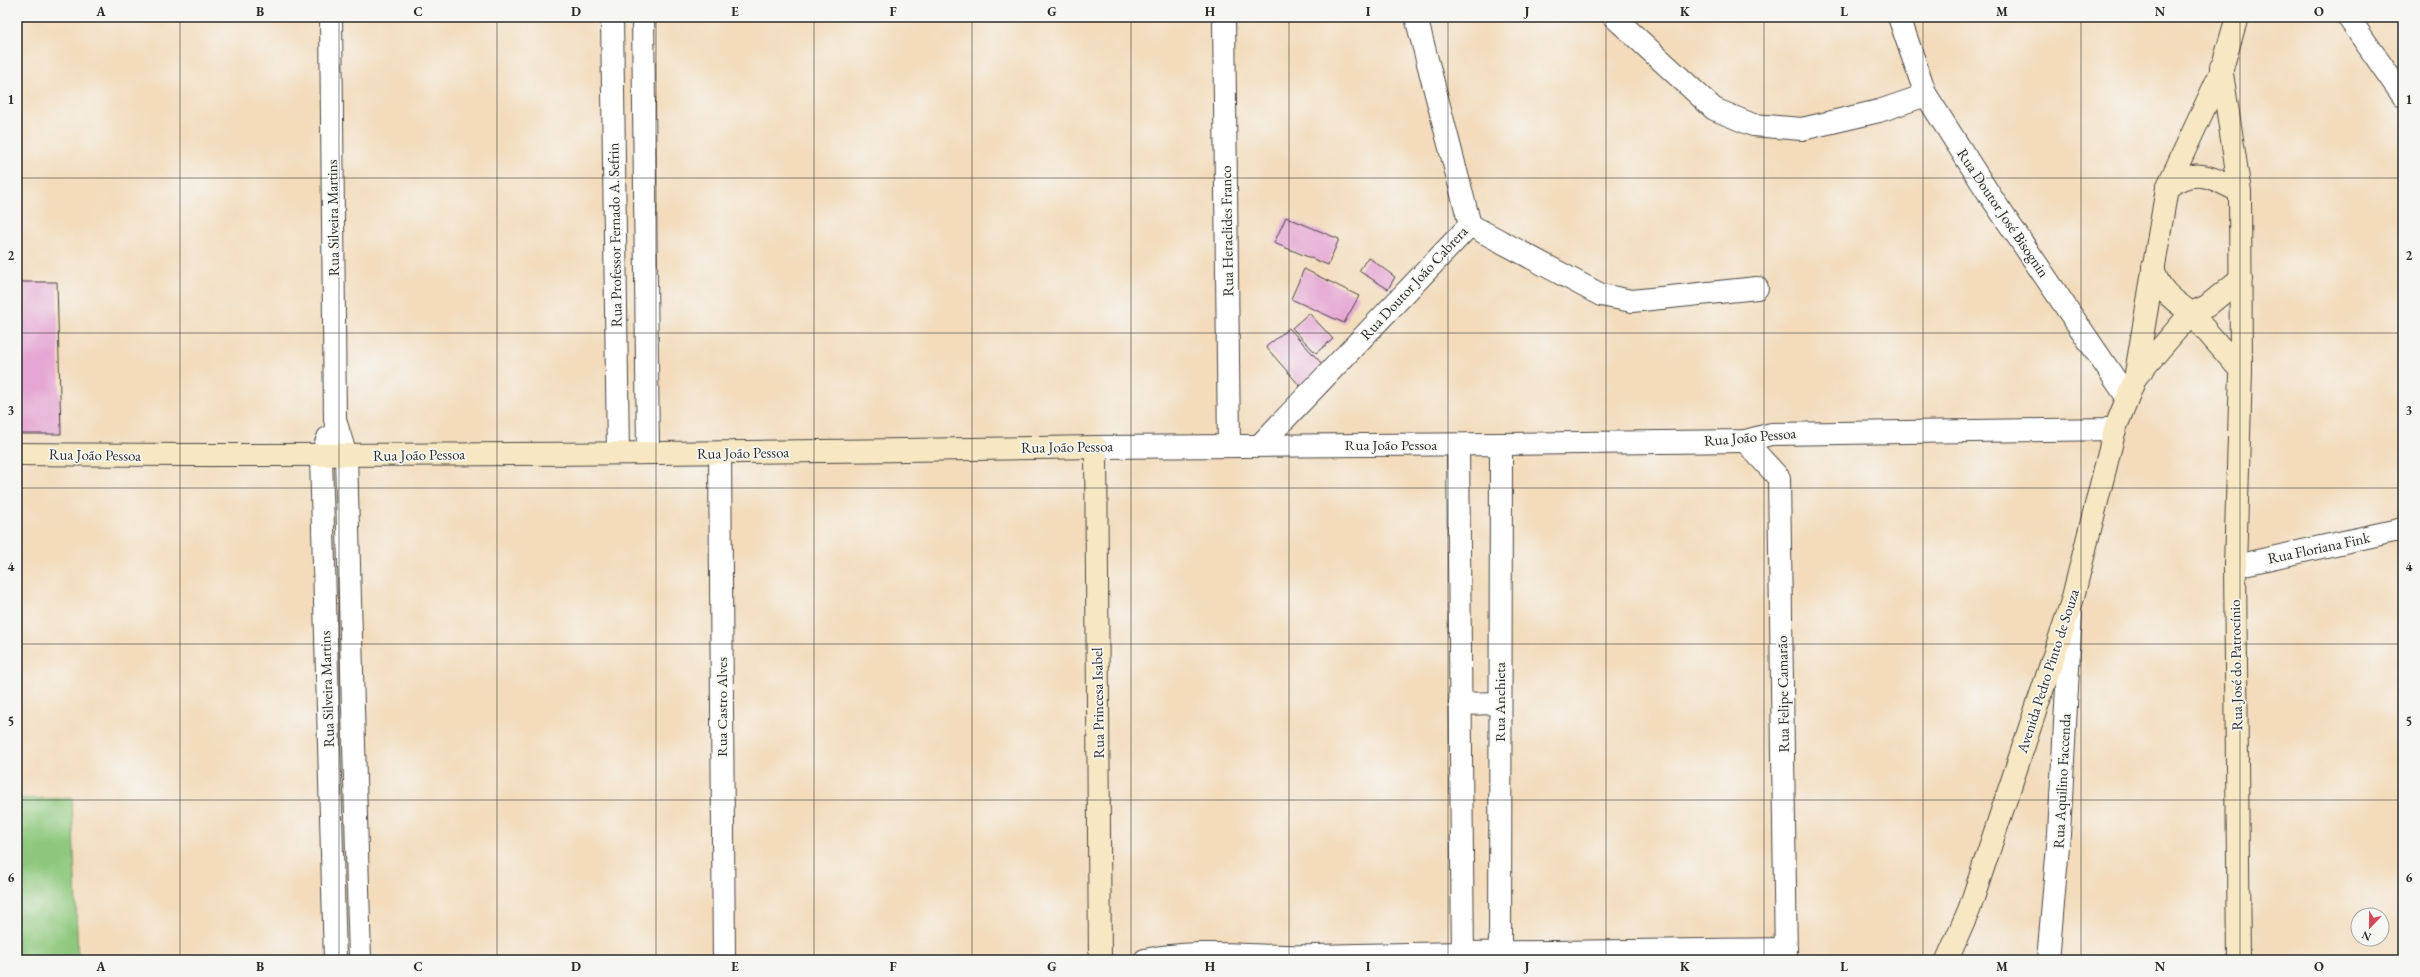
<svg xmlns="http://www.w3.org/2000/svg" width="2420" height="977" font-family="'EB Garamond',serif">
<style>
.garden{fill:#8dc77c;stroke:#5c7954}
.building{fill:#e5a6d3}
.lines{fill:none;stroke-linecap:round;stroke-linejoin:round}
.minor-casing{stroke:#494541;stroke-width:24}
.tertiary-casing{stroke:#494541;stroke-width:24}
.secondary-casing{stroke:#494541;stroke-width:24}
.minor{stroke:#fff;stroke-width:22}
.tertiary{stroke:#fff;stroke-width:22}
.secondary{stroke:#f7e8c3;stroke-width:22}
.grid{fill:none;stroke:#2b2b2b;stroke-width:1;stroke-opacity:0.55}
.labels{text-anchor:middle;stroke-width:3.5;stroke-linejoin:round;paint-order:stroke}
.street-label{font-size:15px;fill:#2b2b2b;stroke:#f6f6f2}
.neatline{fill:none;stroke:#2b2b2b;stroke-width:1.5}
.grid-label{font-size:13px;text-anchor:middle;font-weight:bold;fill:#2b2b2b}
</style>
<rect width="100%" height="100%" fill="#f6f6f2"/>
<filter id="ink" filterUnits="userSpaceOnUse"><feTurbulence type="fractalNoise" baseFrequency=".025" numOctaves="2"/><feDisplacementMap in="SourceGraphic" scale="8" xChannelSelector="R" yChannelSelector="G"/><feConvolveMatrix kernelMatrix="1 2 1 2 8 2 1 2 1" color-interpolation-filters="sRGB"/></filter>
<filter id="wash" filterUnits="userSpaceOnUse"><feTurbulence type="fractalNoise" baseFrequency=".012" numOctaves="4" result="noise"/><feDisplacementMap in="SourceGraphic" scale="16" xChannelSelector="R" yChannelSelector="G"/><feGaussianBlur stdDeviation="0.9" result="paint"/><feColorMatrix in="noise" values="0 0 0 0 0 0 0 0 0 0 0 0 0 0 0 0 0 1.4 0 .05"/><feComposite in="paint" operator="in"/></filter>
<g filter="url(#wash)">
<rect width="100%" height="100%" fill="#f3dbbb"/>
<polygon class="garden" points="72,798 78,960 17,960 17,799"/>
<g id="blocks">
<g class="building">
<polygon points="1286,217 1339,239 1328,265 1274,243"/>
<polygon points="1368,257 1395,277 1388,289 1359,271"/>
<polygon points="1304,269 1359,296 1344,323 1291,299"/>
<polygon points="17,282 57,282 61,434 17,434"/>
<polygon points="1309,313 1333,339 1316,353 1292,328"/>
<polygon points="1289,328 1324,366 1300,386 1266,347"/>
</g>
</g>
</g>
<g filter="url(#ink)">
<use href="#blocks" fill-opacity="0" stroke="#494541" stroke-width="1"/>
<g class="lines">
<g class="minor-casing">
<g id="minor">
<polyline points="331,17 335,420 346,456 360,960"/>
<polyline points="612,17 618,453"/>
<polyline points="643,17 648,452"/>
<polyline points="1416,17 1470,225"/>
<polyline points="1614,17 1714,109 1753,125 1802,129 1879,111 1926,95"/>
<polyline points="1899,17 1926,95 1991,197 2127,397"/>
<polyline points="2348,17 2403,96"/>
<polyline points="1470,225 1601,295 1632,301 1757,288"/>
<polyline points="328,438 321,457 335,960"/>
<polyline points="1745,441 1779,478 1786,960"/>
<polyline points="1501,444 1745,441 1771,434 2115,429"/>
<polyline points="1260,445 1470,225"/>
<polyline points="720,453 724,960"/>
<polyline points="2235,566 2403,529"/>
<path d="M1145,960C1200,948 1259,958 1315,956C1472,952 1629,951 1786,949"/>
<polyline points="2048,960 2059,834 2071,614"/>
</g>
</g>
<g class="tertiary-casing">
<g id="tertiary">
<polyline points="1224,17 1229,445"/>
<polyline points="1458,445 1463,960"/>
<polyline points="1096,447 1501,444 1500,960"/>
<polyline points="1460,704 1500,703"/>
</g>
</g>
<g class="secondary-casing">
<g id="secondary">
<polyline points="2221,67 2240,192 2241,371 2235,566 2239,960"/>
<path d="M2167,188C2193,166 2213,177 2240,192"/>
<path d="M2153,267C2157,289 2173,300 2191,313L2207,306L2241,278"/>
<polyline points="2135,378 2191,313 2241,371"/>
<path d="M17,454C377,457 736,453 1096,447L1100,960"/>
<polyline points="1947,960 1969,910 2072,601 2115,429 2135,379 2167,188 2221,72 2237,17"/>
</g>
</g>
<use href="#minor" class="minor"/>
<use href="#tertiary" class="tertiary"/>
<use href="#secondary" class="secondary"/>
</g>
</g>
<path class="grid" d="M180,17V960M339,17V960M497,17V960M656,17V960M814,17V960M972,17V960M1131,17V960M1289,17V960M1448,17V960M1606,17V960M1764,17V960M1923,17V960M2081,17V960M2240,17V960M17,178H2403M17,333H2403M17,488H2403M17,644H2403M17,800H2403"/>
<g class="labels">
<g class="street-label">
<text transform="translate(2003 213) rotate(56)" y="5">Rua Doutor José Bisognin</text>
<text transform="translate(333 218) rotate(-91)" y="5">Rua Silveira Martins</text>
<text transform="translate(1227 231) rotate(-91)" y="5">Rua Heraclides Franco</text>
<text transform="translate(615 235) rotate(-91)" y="5">Rua Professor Fernado A. Sefrin</text>
<text transform="translate(1414 283) rotate(-47)" y="5">Rua Doutor João Cabrera</text>
<text transform="translate(1750 437) rotate(-5)" y="5">Rua João Pessoa</text>
<text x="1391" y="450">Rua João Pessoa</text>
<text transform="translate(1067 447) rotate(-1)" y="5">Rua João Pessoa</text>
<text transform="translate(743 453) rotate(-1)" y="5">Rua João Pessoa</text>
<text transform="translate(95 455) rotate(1)" y="5">Rua João Pessoa</text>
<text transform="translate(419 455) rotate(-1)" y="5">Rua João Pessoa</text>
<text transform="translate(2319 548) rotate(-12)" y="5">Rua Floriana Fink</text>
<text transform="translate(2236 665) rotate(-91)" y="5">Rua José do Patrocínio</text>
<text transform="translate(2048 671) rotate(-72)" y="5">Avenida Pedro Pinto de Souza</text>
<text transform="translate(327 689) rotate(-92)" y="5">Rua Silveira Martins</text>
<text transform="translate(1783 694) rotate(-91)" y="5">Rua Felipe Camarão</text>
<text transform="translate(1500 702) rotate(-90)" y="5">Rua Anchieta</text>
<text transform="translate(1098 703) rotate(-91)" y="5">Rua Princesa Isabel</text>
<text transform="translate(722 707) rotate(-90)" y="5">Rua Castro Alves</text>
<text transform="translate(2062 781) rotate(-87)" y="5">Rua Aquilino Faccenda</text>
</g>
</g>
<rect width="2420" height="977" fill="none" stroke="#f6f6f2" stroke-width="44"/>
<g transform="translate(2370 927) rotate(202)"><circle r="19" fill="#f6f6f2" stroke="#a5a5a2"/>
<path d="M0-3L7 15L0 10L-7 15Z" fill="#d1495b"/>
<text y="-6" font-size="11" font-weight="bold" text-anchor="middle" fill="#2b2b2b">N</text>
</g>
<rect x="22" y="22" width="2376" height="933" class="neatline"/>
<g class="grid-label">
<text x="101" y="16">A</text>
<text x="260" y="16">B</text>
<text x="418" y="16">C</text>
<text x="576" y="16">D</text>
<text x="735" y="16">E</text>
<text x="893" y="16">F</text>
<text x="1052" y="16">G</text>
<text x="1210" y="16">H</text>
<text x="1368" y="16">I</text>
<text x="1527" y="16">J</text>
<text x="1685" y="16">K</text>
<text x="1844" y="16">L</text>
<text x="2002" y="16">M</text>
<text x="2160" y="16">N</text>
<text x="2319" y="16">O</text>
<text x="11" y="104">1</text>
<text x="2409" y="104">1</text>
<text x="11" y="260">2</text>
<text x="2409" y="260">2</text>
<text x="11" y="415">3</text>
<text x="2409" y="415">3</text>
<text x="11" y="571">4</text>
<text x="2409" y="571">4</text>
<text x="11" y="726">5</text>
<text x="2409" y="726">5</text>
<text x="11" y="882">6</text>
<text x="2409" y="882">6</text>
<text x="101" y="971">A</text>
<text x="260" y="971">B</text>
<text x="418" y="971">C</text>
<text x="576" y="971">D</text>
<text x="735" y="971">E</text>
<text x="893" y="971">F</text>
<text x="1052" y="971">G</text>
<text x="1210" y="971">H</text>
<text x="1368" y="971">I</text>
<text x="1527" y="971">J</text>
<text x="1685" y="971">K</text>
<text x="1844" y="971">L</text>
<text x="2002" y="971">M</text>
<text x="2160" y="971">N</text>
<text x="2319" y="971">O</text>
</g>
</svg>
